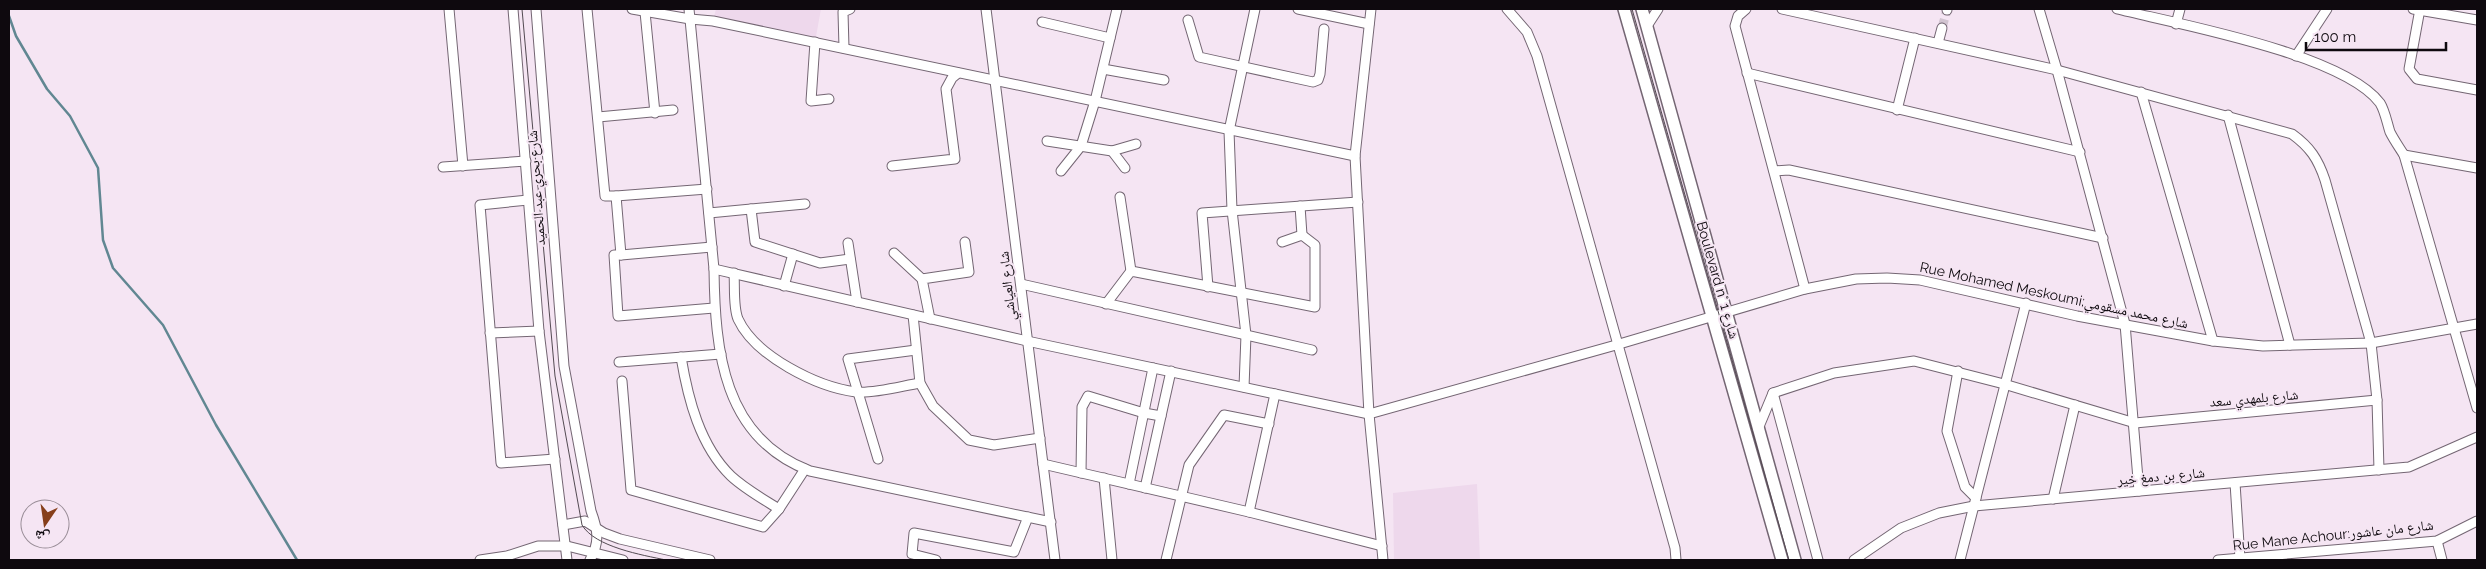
<svg xmlns="http://www.w3.org/2000/svg" width="2486" height="569" font-family="Raleway,'Noto Naskh Arabic',sans-serif">
<style>
.built{fill:#eed8ec}
.lines{fill:none;stroke-linecap:round;stroke-linejoin:round}
.stream{stroke:#618792;stroke-width:2.5}
.minor-tunnel{stroke:#d2c4d1;stroke-width:9;stroke-dasharray:9 4.5;stroke-linecap:butt}
.minor-casing{stroke:#746673;stroke-width:11}
.major-casing{stroke:#746673;stroke-width:14}
.minor{stroke:#fff;stroke-width:9}
.major{stroke:#fff;stroke-width:11}
.tram{stroke:#534a52;stroke-width:1}
.labels{text-anchor:middle;stroke-width:4;stroke-linejoin:round;paint-order:stroke}
.street-label{font-size:14px;fill:#0e090e;stroke:#f5e5f3}
</style>
<rect width="100%" height="100%" fill="#f5e5f3"/>
<g class="built">
<polygon points="716,9 821,9 815,42 713,21"/>
<polygon points="1477,484 1480,560 1394,560 1393,493"/>
</g>
<g class="lines">
<polyline class="stream" points="9,16 16,36 47,89 70,116 98,168 103,240 113,268 163,325 216,425 297,560"/>
<polyline class="minor-tunnel" points="1942,28 1947,10"/>
<g class="minor-casing">
<g id="minor">
<polyline points="449,9 463,166"/>
<polyline points="513,9 539,331 567,560"/>
<path d="M536,9L564,366L591,511C598,530 600,542 590,560"/>
<polyline points="587,9 605,196 616,196 621,255 614,255 618,316 714,308"/>
<polyline points="632,9 690,19 713,21 1355,156"/>
<path d="M689,9L714,269C715,351 723,438 810,471L1051,522"/>
<polyline points="986,9 1055,560"/>
<polyline points="1298,9 1369,24"/>
<polyline points="1371,9 1355,156 1369,414 1383,560"/>
<polyline points="1507,9 1527,32 1537,56 1675,548 1676,560"/>
<polyline points="1746,9 1738,16 1735,26 1805,289"/>
<path d="M1782,9L2057,70L2292,134C2310,147 2318,159 2325,180L2371,343L2377,400L2379,470"/>
<polyline points="2039,9 2057,70 2125,324 2139,491"/>
<path d="M2117,9C2178,24 2343,54 2380,103C2385,111 2387,123 2390,132C2394,140 2399,147 2404,155L2477,408"/>
<polyline points="2413,9 2477,20"/>
<polyline points="2420,9 2409,69 2417,79 2477,90"/>
<polyline points="1947,10 1947,9"/>
<polyline points="645,12 655,113"/>
<polyline points="1188,20 1199,57 1313,82 1318,80 1320,74 1324,29"/>
<polyline points="1042,22 1110,38"/>
<polyline points="2176,24 2180,9"/>
<polyline points="1647,26 1658,9"/>
<polyline points="815,42 811,101 829,99"/>
<polyline points="1938,43 1942,28"/>
<polyline points="844,48 843,12 850,9"/>
<polyline points="2296,56 2327,9"/>
<polyline points="1103,69 1164,80"/>
<polyline points="1747,73 2080,152"/>
<polyline points="2141,92 2213,341"/>
<polyline points="1897,110 1915,38"/>
<polyline points="2228,115 2290,345"/>
<polyline points="598,117 673,110"/>
<polyline points="1047,141 1112,151 1136,144"/>
<polyline points="1112,151 1125,168"/>
<polyline points="2404,155 2477,168"/>
<polyline points="892,166 955,159 946,89 952,78 958,73"/>
<polyline points="443,167 526,161"/>
<polyline points="1061,171 1081,146 1095,101 1117,9"/>
<polyline points="1774,171 1789,170 2103,238"/>
<polyline points="616,196 707,189"/>
<polyline points="1120,197 1131,271"/>
<polyline points="528,200 480,205 501,463 555,459"/>
<polyline points="1300,206 1302,235"/>
<polyline points="751,209 755,242 820,263 850,259"/>
<polyline points="709,213 805,204"/>
<polyline points="848,243 857,302"/>
<polyline points="894,253 922,279"/>
<polyline points="621,255 712,247"/>
<polyline points="714,269 1027,341 1369,414 1616,345 1805,289 1856,279 1887,278 1920,280 2077,316 2213,341 2263,346 2371,343 2477,324"/>
<path d="M734,273C735,287 733,307 738,319C755,356 817,387 856,392C873,394 902,386 920,383"/>
<polyline points="1021,284 1312,350"/>
<polyline points="784,286 793,254"/>
<polyline points="1208,287 1202,213 1358,202"/>
<polyline points="1106,304 1131,271 1315,307 1315,245 1302,235 1282,242"/>
<polyline points="913,315 920,383 933,406 969,440 994,445 1040,438"/>
<polyline points="930,319 922,279 969,272 965,242"/>
<polyline points="490,333 539,331"/>
<path d="M681,357C688,399 700,446 731,476C745,489 763,499 779,509"/>
<polyline points="619,362 721,354"/>
<polyline points="1958,371 1947,431 1965,487 1976,498"/>
<polyline points="622,381 631,490 763,527 779,509 805,469"/>
<polyline points="1244,387 1246,335 1232,210 1229,131 1255,9"/>
<polyline points="1773,393 1834,373 1914,361 2004,384 2135,423 2377,400"/>
<polyline points="1758,429 1773,393 1818,560"/>
<polyline points="878,459 848,359 916,350"/>
<polyline points="1043,464 1249,512 1382,546"/>
<polyline points="1081,473 1082,407 1088,396 1144,413 1161,416"/>
<polyline points="1104,478 1112,560"/>
<polyline points="2235,483 2240,559"/>
<polyline points="1129,484 1153,368"/>
<polyline points="1145,488 1171,371"/>
<polyline points="2053,499 2075,405"/>
<polyline points="1249,512 1275,394"/>
<polyline points="563,525 585,521 604,533 620,539 710,560"/>
<polyline points="2437,541 2442,560"/>
<polyline points="480,560 507,556 538,546 567,546 623,560"/>
<polyline points="936,560 912,554 914,533 1014,552 1028,517"/>
<polyline points="1166,560 1189,465 1224,415 1269,424"/>
<polyline points="1854,560 1901,528 1939,513 1974,506 2409,467 2477,437"/>
<polyline points="1960,560 2026,303"/>
<polyline points="2218,560 2437,541 2477,521"/>
</g>
</g>
<g class="major-casing">
<g id="major">
<polyline points="1624,9 1782,560"/>
<polyline points="1642,9 1795,560"/>
</g>
</g>
<use href="#minor" class="minor"/>
<use href="#major" class="major"/>
<g class="tram">
<path d="M522,9L555,376L582,525C595,547 642,555 666,560"/>
<polyline points="1632,9 1789,560"/>
</g>
</g>
<g class="labels">
<g class="street-label">
<text transform="translate(536 188) rotate(-94)" y="5">شارع بحري عبد الحميد</text>
<text transform="translate(1718 280) rotate(74)" y="5">Boulevard n° شارع 1</text>
<text transform="translate(1007 286) rotate(-96)" y="5">شارع العياشي</text>
<text transform="translate(2054 295) rotate(12)" y="5">Rue Mohamed Meskoumi;شارع محمد مسقومي</text>
<text transform="translate(2254 398) rotate(-5)" y="5">شارع بلمهدي سعد</text>
<text transform="translate(2161 476) rotate(-5)" y="5">شارع بن دمغ خير</text>
<text transform="translate(2333 535) rotate(-6)" y="5">Rue Mane Achour;شارع مان عاشور</text>
</g>
</g>
<rect width="2486" height="569" fill="none" stroke="#0e090e" stroke-width="20"/>
<g transform="translate(45 524) rotate(193)"><circle r="24" fill="#f5e5f3" stroke="#998d97"/>
<path d="M0-4L9 19L0 12L-9 19Z" fill="#863f1b"/>
<text y="-8" font-size="14" font-weight="bold" text-anchor="middle" fill="#0e090e">ش</text>
</g>
<path d="M2306 42v8h140v-8" fill="none" stroke="#0e090e" stroke-width="2.5"/>
<text x="2314" y="42" font-size="15" fill="#0e090e" stroke="#f5e5f3" stroke-width="4" paint-order="stroke">100 m</text>
</svg>
